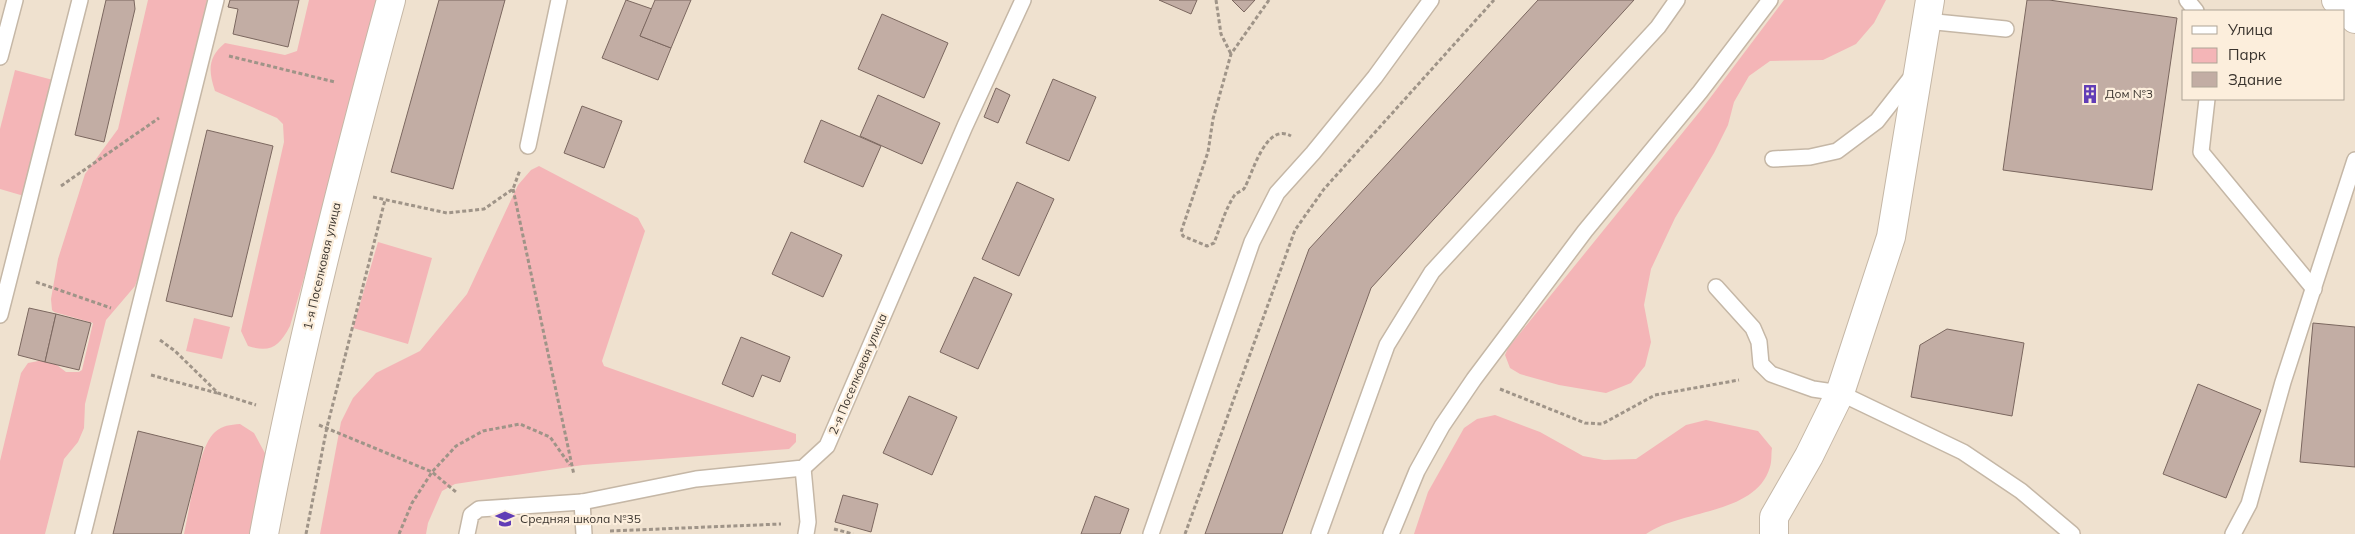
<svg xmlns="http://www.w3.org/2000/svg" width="2355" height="534" font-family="Mulish,sans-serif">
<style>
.green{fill:#f4b5b7}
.building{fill:#c2ada4;stroke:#7b675f}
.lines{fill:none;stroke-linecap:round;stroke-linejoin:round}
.service-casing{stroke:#c5b7a6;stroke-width:18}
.minor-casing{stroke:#c5b7a6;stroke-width:30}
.path{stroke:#9f9488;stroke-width:3;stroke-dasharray:4 2.5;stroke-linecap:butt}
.service{stroke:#fff;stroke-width:15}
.minor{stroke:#fff;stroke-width:28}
.labels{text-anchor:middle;stroke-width:4.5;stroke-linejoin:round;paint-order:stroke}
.poi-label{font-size:12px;fill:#3a342e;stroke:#fceedc;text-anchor:start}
.street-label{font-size:12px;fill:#3a342e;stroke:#fceedc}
</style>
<rect width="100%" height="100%" fill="#efe1cf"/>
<g class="green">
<polygon points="148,0 207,0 143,264 135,286 106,320 85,404 84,428 78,442 64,459 45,534 0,534 0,461 21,373 28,363 49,359 66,372 79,372 82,370 93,323 54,312 52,310 51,299 58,259 85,174 118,129"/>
<path d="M309,0H377L320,222L290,326C279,347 270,353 248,346L241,331L284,142L283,124L277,118L215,91C208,70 208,57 225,43L285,55L297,51Z"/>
<polygon points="1784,0 1886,0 1874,23 1856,44 1823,60 1770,61 1749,76 1734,102 1728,125 1714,153 1675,218 1651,269 1644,305 1651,342 1645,366 1631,383 1606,393 1559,385 1520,374 1510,368 1505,355 1508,348 1701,110"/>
<polygon points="15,70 53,80 24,196 0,189 0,129"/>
<polygon points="539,166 638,218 645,231 602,361 604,366 796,434 796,442 789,449 583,465 455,484 442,491 428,523 426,534 320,534 341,422 353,398 376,373 420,351 467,294 518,185 531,170"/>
<polygon points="378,242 432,258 408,344 353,328"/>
<polygon points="194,318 230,327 222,359 186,351"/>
<path d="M1495,415L1540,432L1583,456L1604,460L1636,459L1686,425L1706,420L1758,431L1772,448C1771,454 1772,461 1770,467C1756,515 1682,509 1646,534H1414L1428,492L1464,428L1477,419Z"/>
<path d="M240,424L254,433L267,457L253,534H184C189,511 199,445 215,432C223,425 230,425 240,424Z"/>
</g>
<g class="building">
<polygon points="106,0 134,0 135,9 104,142 75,135"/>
<polygon points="230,0 299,0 288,47 233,34 238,9 228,7"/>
<polygon points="439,0 505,0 453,189 391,172"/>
<polygon points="626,0 652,9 640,36 671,48 658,80 602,58"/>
<polygon points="655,0 691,0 671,48 640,36"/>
<polygon points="1159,0 1197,0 1191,14"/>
<polygon points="1232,0 1255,0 1244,12"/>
<polygon points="1538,0 1634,0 1371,288 1282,534 1205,534 1309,249"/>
<polygon points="2027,0 2049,0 2177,18 2152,190 2003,170"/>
<polygon points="882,14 948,43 924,98 858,69"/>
<polygon points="1053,79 1096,97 1069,161 1026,143"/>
<polygon points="996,88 1010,95 998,123 984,117"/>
<polygon points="878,95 940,123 922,164 860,136"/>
<polygon points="582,106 622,121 604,168 564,153"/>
<polygon points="821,120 881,146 863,187 804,162"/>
<polygon points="207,130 273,146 232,317 166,301"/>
<polygon points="1017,182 1054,199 1019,276 982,259"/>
<polygon points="791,232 842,255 823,297 772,274"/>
<polygon points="974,277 1012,294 978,369 940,352"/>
<polygon points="29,308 56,314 45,362 18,355"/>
<polygon points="56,314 91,323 79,370 45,362"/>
<polygon points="2313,323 2355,327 2355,467 2300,462"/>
<polygon points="1947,329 2024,343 2012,416 1911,397 1920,345"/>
<polygon points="741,337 790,357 780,382 762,375 753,397 722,384"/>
<polygon points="2198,384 2261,410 2226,498 2163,474"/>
<polygon points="909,396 957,417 932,475 883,453"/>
<polygon points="138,431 203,447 181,534 113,534"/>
<polygon points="843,495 878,504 871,532 835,522"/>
<polygon points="1095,496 1129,509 1120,534 1081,534"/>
</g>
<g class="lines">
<g class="service-casing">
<g id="service">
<polyline points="2187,0 2196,11"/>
<polyline points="1926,21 2006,29"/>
<polyline points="0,57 15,0"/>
<polyline points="2207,99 2201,152 2314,289"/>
<polyline points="528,146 559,0"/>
<polyline points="1773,159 1810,157 1837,151 1877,121 1913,75"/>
<polyline points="1716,287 1753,328 1759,342 1761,364 1771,374 1813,389 1840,393 1963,452 2021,491 2072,534"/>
<polyline points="0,315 80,0"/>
<polyline points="803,468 808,522 806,534"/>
<polyline points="582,502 584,534"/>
<polyline points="83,534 216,0"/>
<polyline points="467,534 471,515 479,509 582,502 696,479 803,468 827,446 965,126 1023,0"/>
<polyline points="1151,534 1252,242 1277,193 1313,153 1375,77 1431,0"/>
<polyline points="1319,534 1387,345 1432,272 1658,27 1677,0"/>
<polyline points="1391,534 1417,471 1442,426 1474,379 1585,231 1700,92 1770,0"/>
<polyline points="2233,534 2249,504 2283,382 2355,160"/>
</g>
</g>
<g class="minor-casing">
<g id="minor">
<polyline points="2336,0 2355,19"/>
<path d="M264,534C298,354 343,177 391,0"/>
<polyline points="1774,534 1774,517 1809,456 1840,393 1891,237 1930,0"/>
</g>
</g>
<g class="path">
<polyline points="1216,0 1221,34 1231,54"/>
<path d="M1269,0L1231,54L1213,119L1208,152L1181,232L1183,236L1207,246L1214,243C1220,228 1225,210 1234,196C1237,191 1243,192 1245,187C1253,172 1266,122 1291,136"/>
<polyline points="229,56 335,82"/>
<polyline points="61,186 159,118"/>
<polyline points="513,189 574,475"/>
<polyline points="373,197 447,213 484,209 513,189 520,170"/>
<polyline points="36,282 111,308"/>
<polyline points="160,340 175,351 218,393 256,405"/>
<polyline points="151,375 217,393"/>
<polyline points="1500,389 1585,423 1602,424 1655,395 1739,380"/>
<polyline points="319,425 432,472 456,492"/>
<polyline points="834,529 853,534"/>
<polyline points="610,531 781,524"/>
<polyline points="306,534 327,427 385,200"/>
<polyline points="399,534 412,503 432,472 456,446 483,431 520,424 550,437 570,465"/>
<polyline points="1185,534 1295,230 1324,189 1494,0"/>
</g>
<use href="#service" class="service"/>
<use href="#minor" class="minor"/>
</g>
<defs>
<g id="building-bare" transform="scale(1.5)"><path d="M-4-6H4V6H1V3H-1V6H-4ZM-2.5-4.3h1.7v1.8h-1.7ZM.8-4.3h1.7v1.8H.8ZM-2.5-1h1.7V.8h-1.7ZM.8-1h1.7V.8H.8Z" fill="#613db6" stroke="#fceedc" stroke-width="2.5" paint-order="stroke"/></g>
<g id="school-bare" transform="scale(1.5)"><path d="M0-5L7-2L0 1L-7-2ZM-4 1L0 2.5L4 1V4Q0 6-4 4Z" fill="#613db6" stroke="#fceedc" stroke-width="2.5" paint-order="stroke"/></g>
</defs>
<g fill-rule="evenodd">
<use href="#building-bare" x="2090" y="94"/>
<use href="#school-bare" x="505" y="519"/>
</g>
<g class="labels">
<g class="poi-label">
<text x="2105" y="98">Дом №3</text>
<text x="520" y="523">Средняя школа №35</text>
</g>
<g class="street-label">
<text transform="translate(322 266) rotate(-77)" y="4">1-я Поселковая улица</text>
<text transform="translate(858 374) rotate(-67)" y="4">2-я Поселковая улица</text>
</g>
</g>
<rect x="2182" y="10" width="162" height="90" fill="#fceedc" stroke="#aea496"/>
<rect x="2192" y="26" width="25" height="8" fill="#ffffff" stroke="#aea496"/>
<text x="2228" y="35" font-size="15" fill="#3a342e">Улица</text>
<rect x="2192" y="48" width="25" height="15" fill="#f4b5b7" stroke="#aea496"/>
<text x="2228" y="60" font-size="15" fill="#3a342e">Парк</text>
<rect x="2192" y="72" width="25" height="15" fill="#c2ada4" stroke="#aea496"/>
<text x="2228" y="85" font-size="15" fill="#3a342e">Здание</text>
</svg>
